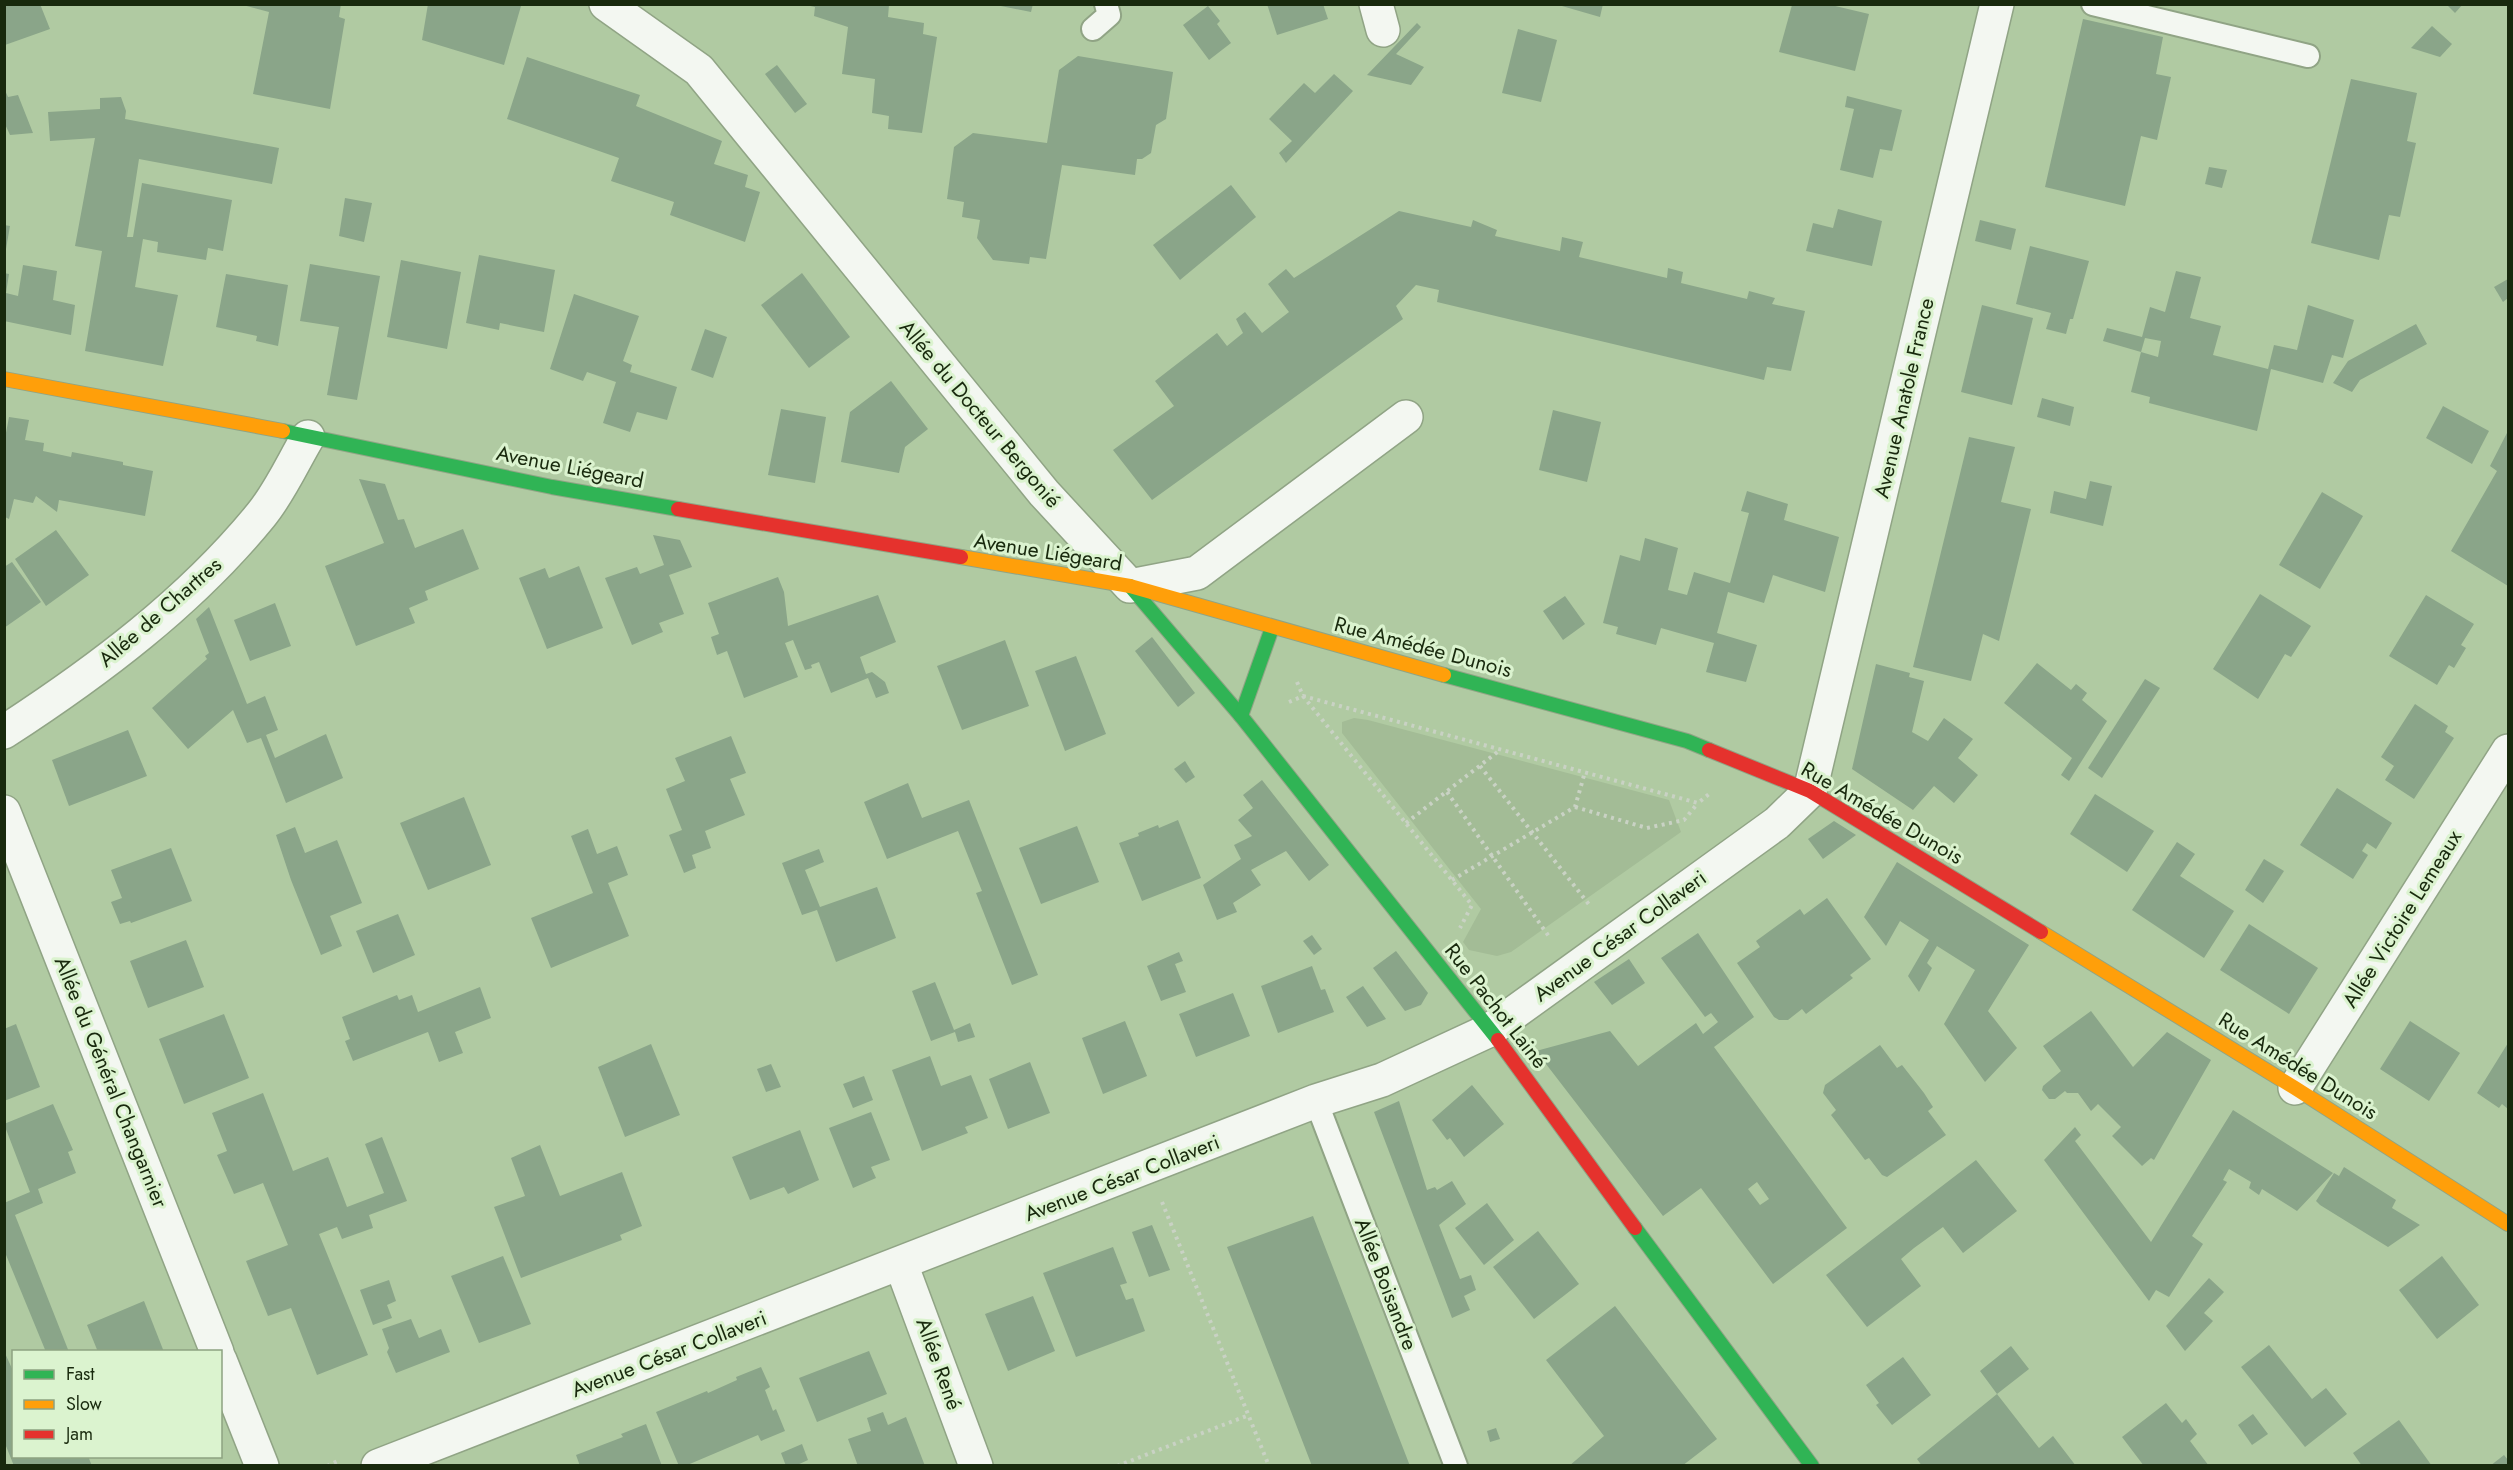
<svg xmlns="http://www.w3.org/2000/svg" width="2513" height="1470" font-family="Jost,sans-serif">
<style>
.green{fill:#a3bc96}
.building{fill:#8aa589;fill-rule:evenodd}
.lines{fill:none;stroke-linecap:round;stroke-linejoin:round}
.lane-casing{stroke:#90a485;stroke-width:26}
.street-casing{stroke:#90a485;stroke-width:36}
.fast-casing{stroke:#90a485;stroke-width:16}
.slow-casing{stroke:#90a485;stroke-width:16}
.jam-casing{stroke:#90a485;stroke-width:16}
.path{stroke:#c9d2c4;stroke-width:4;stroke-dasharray:3 4.5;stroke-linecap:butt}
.lane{stroke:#f3f7f1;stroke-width:22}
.street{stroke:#f3f7f1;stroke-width:33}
.fast{stroke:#30b455;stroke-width:14}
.slow{stroke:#ff9f0a;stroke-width:14}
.jam{stroke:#e5322d;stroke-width:14}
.labels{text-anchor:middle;stroke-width:6;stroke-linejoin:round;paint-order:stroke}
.street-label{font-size:21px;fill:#18290d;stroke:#dbf3cf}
</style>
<rect width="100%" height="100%" fill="#b0caa2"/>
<polygon class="green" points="1354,718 1368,720 1669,800 1681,832 1511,952 1497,956 1469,950 1463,942 1481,909 1342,733 1342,722"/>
<g class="building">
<polygon points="5,4 40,4 50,29 5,45"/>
<polygon points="239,4 341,4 339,17 345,19 330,109 253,94 269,12"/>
<polygon points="428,4 521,6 504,65 422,40"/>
<polygon points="991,4 1033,4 1031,12"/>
<polygon points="1267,4 1323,4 1328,19 1277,35"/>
<polygon points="1555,4 1603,4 1600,17"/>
<polygon points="2446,4 2463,4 2455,13"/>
<polygon points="806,5 889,5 888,17 924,23 923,34 937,37 922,133 888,129 889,116 872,113 875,79 842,74 848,27 814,16 815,7"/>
<polygon points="1792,5 1831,5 1869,14 1855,71 1779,52"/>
<polygon points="1208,6 1220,21 1217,24 1231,43 1209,60 1183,25"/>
<polygon points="2083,19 2163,37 2156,74 2171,77 2157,140 2141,136 2125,206 2045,187"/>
<polygon points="1417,23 1421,27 1396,54 1424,67 1411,85 1367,75"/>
<polygon points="2432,26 2452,44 2440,57 2411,48"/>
<polygon points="1518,29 1557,40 1541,102 1502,93"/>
<polygon points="1078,56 1173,72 1166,119 1156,125 1151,153 1142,159 1137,159 1135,175 1062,165 1046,259 1030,257 1029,264 993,260 977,238 980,220 962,217 964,202 947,199 954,147 973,133 1047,143 1059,70"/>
<polygon points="527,57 640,95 636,106 722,141 714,164 748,175 745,187 760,192 745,242 670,215 674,202 611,181 619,158 507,119"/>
<polygon points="777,65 807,104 795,113 765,74"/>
<polygon points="1334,74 1353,91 1286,163 1279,153 1292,141 1269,119 1304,83 1315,93"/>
<polygon points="2351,79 2417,93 2407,141 2416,143 2400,217 2389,215 2379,260 2311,243"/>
<polygon points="4,88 8,97 18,95 33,133 10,135 4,122"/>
<polygon points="1847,96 1902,110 1892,151 1880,149 1873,178 1840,170 1854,109 1845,107"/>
<polygon points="121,97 126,111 125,119 279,148 272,184 139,159 127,237 133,237 142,183 232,200 223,251 208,248 206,260 157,252 158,242 143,239 135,287 178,295 163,366 85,351 102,251 75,246 95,138 50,141 48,112 100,109 100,98"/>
<polygon points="2209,167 2227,170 2222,188 2205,184"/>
<polygon points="1231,185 1256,217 1180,280 1153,245"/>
<polygon points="345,198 372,203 364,242 339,236"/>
<polygon points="1838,209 1882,221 1872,266 1806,251 1813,223 1833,228"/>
<polygon points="1399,211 1471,227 1473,220 1497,230 1495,236 1560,251 1562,237 1583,242 1579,257 1667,278 1668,268 1683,272 1681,283 1747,299 1749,291 1775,298 1772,304 1805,311 1791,371 1767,367 1764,380 1437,302 1439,290 1416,285 1396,306 1403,319 1152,500 1113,450 1174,406 1155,381 1217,333 1227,346 1243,333 1236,319 1245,312 1262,333 1289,312 1268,284 1286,269 1294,278"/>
<polygon points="1980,220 2016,229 2011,250 1975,241"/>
<polygon points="4,225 10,226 6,249 4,249"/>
<polygon points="2030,246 2089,261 2073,319 2070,319 2066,334 2046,329 2051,313 2016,304"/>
<polygon points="479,255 555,270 544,332 500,323 499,330 466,323"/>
<polygon points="401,260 461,272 447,349 387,337"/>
<polygon points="310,264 380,276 357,400 327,395 339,327 300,321"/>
<polygon points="23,265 57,271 53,300 75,305 71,335 4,321 4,273 9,274 6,293 18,296"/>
<path d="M2176,271L2201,277L2190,318L2221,326L2213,355L2268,369L2274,345L2297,350L2308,305L2354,320L2343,358L2332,355L2323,383L2271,369L2257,431L2149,403L2150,397L2131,392L2141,352L2103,341L2107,328L2142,337L2150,307L2165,312ZM2145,338L2161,341L2158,357L2141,352Z"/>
<polygon points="802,273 850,337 809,368 761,305"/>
<polygon points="226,274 288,285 278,346 256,341 257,336 216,327"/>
<polygon points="2508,279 2508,298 2503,302 2494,287"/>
<polygon points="574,294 639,316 623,361 632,365 630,372 677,387 667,420 637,412 630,432 603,423 616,382 587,372 583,381 550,369"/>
<polygon points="1982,305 2033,318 2012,405 1961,392"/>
<polygon points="2416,324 2427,344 2360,380 2352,392 2333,383 2348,361"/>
<polygon points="705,329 727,337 713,378 691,370"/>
<polygon points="891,381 928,429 905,447 899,473 841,462 850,412"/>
<polygon points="2042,398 2074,407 2070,426 2037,417"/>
<polygon points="2443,406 2489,431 2472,464 2426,438"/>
<polygon points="781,409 826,417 815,483 768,475"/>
<polygon points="1553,410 1601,422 1587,482 1539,470"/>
<polygon points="9,417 29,420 25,440 44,443 43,451 71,457 72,452 123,462 123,465 153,471 145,516 59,500 57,512 36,496 33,503 14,499 9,519 5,517 5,438"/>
<polygon points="2508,431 2508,586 2451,551 2497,471 2490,466"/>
<polygon points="1969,437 2015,447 2001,502 2031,509 1999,641 1983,634 1971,681 1913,667"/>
<polygon points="359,479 385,484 398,520 404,519 415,548 463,529 479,569 425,591 428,600 409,608 415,623 356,646 325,566 384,543"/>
<polygon points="2090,481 2112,486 2103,526 2050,513 2054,491 2086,499"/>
<polygon points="1747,491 1788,504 1784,520 1839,537 1825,592 1773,575 1764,603 1728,592 1717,633 1757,645 1746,682 1706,672 1714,643 1661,628 1656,645 1616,634 1618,627 1603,623 1620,555 1640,561 1645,538 1678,548 1668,590 1687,595 1694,572 1730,583 1749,513 1741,511"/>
<polygon points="2322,492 2363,516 2320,589 2279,565"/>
<polygon points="56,530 89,575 46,606 15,559"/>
<polygon points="653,535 680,540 692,567 669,575 684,614 659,623 663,632 632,645 605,578 637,567 640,574 664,565"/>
<polygon points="12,562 41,602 4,628 4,567"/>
<polygon points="579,566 603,628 547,649 519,578 545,568 549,578"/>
<polygon points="778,577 784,592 788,626 878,595 896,642 860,657 866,674 872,672 885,682 889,693 876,698 868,678 831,693 819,662 811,665 812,668 805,670 793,640 785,643 798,677 744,698 727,651 717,655 711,637 719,634 708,603"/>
<polygon points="2260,594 2311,626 2291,657 2285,654 2258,699 2213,669"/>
<polygon points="2426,595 2474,624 2461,645 2466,648 2454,668 2449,665 2437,685 2389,656"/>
<polygon points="1565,596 1585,624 1563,640 1543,611"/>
<polygon points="275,603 291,646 250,661 234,620"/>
<polygon points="209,607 247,704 265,696 278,730 266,735 275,758 326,734 343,778 286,803 261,738 247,743 233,710 188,749 152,708 207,659 205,656 209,653 196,619"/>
<polygon points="1152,637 1195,693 1178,707 1135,651"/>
<polygon points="1005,640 1029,706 962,730 937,666"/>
<polygon points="1076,656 1106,734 1065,751 1035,671"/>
<polygon points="2037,663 2071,690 2076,684 2087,693 2082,700 2107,721 2069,781 2061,775 2072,758 2004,703"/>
<polygon points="1876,664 1910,673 1909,677 1924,681 1912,732 1928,741 1944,718 1973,739 1958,758 1978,775 1954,803 1934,786 1913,810 1852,769"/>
<polygon points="2145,679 2160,688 2102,778 2088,768"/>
<polygon points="2415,704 2448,726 2445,732 2454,738 2414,799 2385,780 2394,766 2381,757"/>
<polygon points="128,730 147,776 69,806 52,760"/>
<polygon points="731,736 746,773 730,779 745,815 705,831 711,848 692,855 696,868 684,873 669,835 682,830 666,789 685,781 675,758"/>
<polygon points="1185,761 1195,777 1186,783 1174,769"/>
<polygon points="1262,780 1329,865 1309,881 1286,851 1251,870 1261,885 1233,903 1237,912 1217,920 1203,885 1241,859 1234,845 1252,836 1238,820 1253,808 1243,795"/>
<polygon points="908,783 922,818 969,800 1038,975 1012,985 976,893 982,891 958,831 887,859 864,802"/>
<polygon points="2337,788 2392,823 2376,849 2367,843 2362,851 2368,855 2353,879 2300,845"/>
<polygon points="2095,794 2154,831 2127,872 2070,834"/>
<polygon points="464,797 491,865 428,890 400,823"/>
<polygon points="1178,820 1201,878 1142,901 1119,843 1139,836 1138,833 1158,825 1159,828"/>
<polygon points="1834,821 1856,835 1823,859 1808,839"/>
<polygon points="1077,826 1099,882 1041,904 1019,848"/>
<polygon points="295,827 305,853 337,840 362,903 330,916 342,946 321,955 291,880 276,835"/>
<polygon points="588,829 597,854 617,846 628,875 608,883 629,936 551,968 531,918 593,893 571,836"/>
<polygon points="2177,842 2195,854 2180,876 2234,911 2204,958 2132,910"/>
<polygon points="171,848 192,901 131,923 130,921 120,924 111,902 122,898 111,870"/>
<polygon points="819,849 824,862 805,870 820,907 877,887 896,938 836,962 817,910 802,915 782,863"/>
<polygon points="2264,859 2284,871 2263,903 2245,890"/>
<polygon points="1897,862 2029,945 1988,1011 2017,1048 1985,1082 1944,1024 1975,970 1937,946 1927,963 1932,968 1919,992 1908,976 1929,940 1900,921 1886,946 1864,917"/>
<polygon points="1827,898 1871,959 1850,975 1853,978 1806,1014 1802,1009 1788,1020 1779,1020 1774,1017 1737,963 1760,947 1756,941 1800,909 1804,915"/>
<polygon points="398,914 415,955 373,973 356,931"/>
<polygon points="2249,924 2318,968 2289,1014 2220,970"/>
<path d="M1698,933L1754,1017L1714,1047L1847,1228L1773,1284L1701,1188L1663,1216L1536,1051L1610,1031L1638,1066L1696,1023L1703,1034L1718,1022L1711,1013L1705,1017L1661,958ZM1757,1182L1769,1199L1760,1205L1748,1189Z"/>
<polygon points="1312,935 1322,949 1314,955 1303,941"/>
<polygon points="186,940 204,987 148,1008 130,961"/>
<polygon points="1396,951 1428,993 1421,1005 1405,1011 1373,968"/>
<polygon points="1179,952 1183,961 1175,964 1186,992 1161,1001 1147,966"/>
<polygon points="1629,959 1645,983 1612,1005 1594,982"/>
<polygon points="1312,966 1321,990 1325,989 1334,1012 1278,1033 1261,986"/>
<polygon points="935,982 954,1030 970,1023 975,1037 958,1042 955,1032 931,1041 912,991"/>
<polygon points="1363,986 1386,1019 1367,1027 1346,997"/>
<polygon points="480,987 491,1018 455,1032 463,1053 439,1062 428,1032 353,1061 345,1041 350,1039 342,1017 397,995 399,1000 412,995 418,1012"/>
<polygon points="1233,993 1250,1036 1196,1057 1179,1014"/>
<polygon points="2091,1011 2133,1067 2167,1032 2211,1060 2154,1160 2151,1158 2142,1166 2112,1136 2121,1127 2098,1104 2091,1111 2078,1093 2067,1093 2065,1091 2055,1099 2049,1099 2042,1090 2043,1086 2061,1071 2043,1046"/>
<polygon points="224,1014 249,1078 184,1104 159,1039"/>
<polygon points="1125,1021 1147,1076 1103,1094 1082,1038"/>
<polygon points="2410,1021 2460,1053 2429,1101 2380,1069"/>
<polygon points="16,1024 40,1087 4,1101 4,1029"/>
<polygon points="2508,1043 2508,1109 2502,1104 2499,1108 2477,1093"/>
<polygon points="651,1044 680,1115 625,1137 598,1067"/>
<polygon points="1880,1045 1897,1068 1902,1065 1924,1093 1933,1107 1928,1111 1946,1135 1887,1177 1882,1175 1869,1158 1865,1160 1831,1115 1836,1110 1823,1093 1825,1085"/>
<polygon points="930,1056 941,1086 971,1075 988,1118 965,1127 968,1133 922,1151 892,1070"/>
<polygon points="1030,1062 1050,1113 1008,1129 989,1079"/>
<polygon points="771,1064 781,1087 766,1092 757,1069"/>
<polygon points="864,1076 873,1100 853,1108 843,1084"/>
<polygon points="1472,1085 1504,1124 1464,1157 1450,1138 1447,1140 1432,1120"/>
<polygon points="263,1093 293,1171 328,1157 347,1207 384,1193 365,1144 382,1137 407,1201 369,1215 373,1228 342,1239 337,1227 319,1234 368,1355 317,1375 291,1308 268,1316 246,1261 288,1245 263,1183 234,1194 217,1155 227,1151 212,1113"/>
<polygon points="1399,1101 1427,1190 1435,1187 1437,1190 1452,1181 1466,1204 1439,1225 1460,1279 1471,1275 1476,1290 1464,1296 1470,1310 1452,1318 1374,1112"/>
<polygon points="53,1104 73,1150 68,1152 76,1173 38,1189 43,1203 15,1215 69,1352 46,1352 4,1250 4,1203 30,1192 4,1124"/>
<polygon points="2233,1110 2333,1173 2297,1211 2262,1189 2259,1195 2249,1188 2251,1182 2229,1169 2223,1180 2227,1182 2192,1236 2203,1244 2169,1297 2156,1290 2149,1301 2044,1160 2075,1127 2081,1135 2075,1141 2151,1242"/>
<polygon points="871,1112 890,1160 871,1167 876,1178 853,1188 829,1128"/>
<polygon points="800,1130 819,1180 788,1194 784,1187 750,1200 732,1157"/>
<polygon points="540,1145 560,1196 622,1172 642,1226 620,1235 622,1240 521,1278 494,1207 525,1196 511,1158"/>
<polygon points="1976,1160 2017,1211 1963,1253 1943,1227 1914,1248 1901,1259 1921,1286 1867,1327 1826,1275"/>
<polygon points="2344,1167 2396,1200 2392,1208 2420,1225 2388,1247 2320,1205 2316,1201 2334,1173 2339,1176"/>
<polygon points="1487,1203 1514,1240 1484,1265 1455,1228"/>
<polygon points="1313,1216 1410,1466 1312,1466 1285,1396 1227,1247"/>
<polygon points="1152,1225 1170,1270 1149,1277 1132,1232"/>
<polygon points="1538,1231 1579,1284 1534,1319 1493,1267"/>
<polygon points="1113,1247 1127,1283 1120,1285 1126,1300 1133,1298 1145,1331 1076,1357 1043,1273"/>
<polygon points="503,1256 531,1324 479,1343 451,1276"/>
<polygon points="2442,1256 2479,1305 2437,1339 2399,1290"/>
<polygon points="2209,1278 2224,1292 2204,1313 2213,1321 2185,1351 2166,1326"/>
<polygon points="389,1280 396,1301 387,1305 392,1318 373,1325 360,1290"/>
<polygon points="1033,1296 1055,1351 1008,1371 985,1314"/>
<polygon points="144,1301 164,1352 98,1352 87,1325"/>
<polygon points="1615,1306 1717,1439 1682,1466 1569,1466 1604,1436 1546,1360"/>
<polygon points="411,1319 419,1338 441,1329 450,1352 396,1373 387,1352 389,1348 382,1329"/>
<polygon points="2269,1345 2312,1399 2326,1388 2347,1414 2305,1447 2241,1367"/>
<polygon points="2011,1346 2029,1369 1997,1394 2039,1448 2053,1436 2076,1466 1922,1466 1917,1459 1997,1394 1980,1371"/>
<polygon points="4,1351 14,1373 14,1456 88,1456 92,1466 14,1466 4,1441"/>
<polygon points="869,1351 887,1394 817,1422 799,1378"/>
<polygon points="1903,1357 1931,1395 1892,1425 1876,1405 1879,1403 1866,1385"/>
<polygon points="761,1367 770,1387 765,1390 773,1411 776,1409 785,1431 761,1441 758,1435 685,1466 679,1466 656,1412 707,1391 708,1393 737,1380 736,1377"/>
<polygon points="2166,1403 2182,1423 2186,1419 2197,1434 2190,1441 2209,1466 2144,1466 2122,1437"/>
<polygon points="883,1412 888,1425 906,1417 925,1466 858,1466 848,1439 871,1431 867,1418"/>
<polygon points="2253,1414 2268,1434 2252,1445 2238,1425"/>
<polygon points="2399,1420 2432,1466 2362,1466 2353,1453"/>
<polygon points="646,1424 662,1466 580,1466 576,1455 623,1437 621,1434"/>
<polygon points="1496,1428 1500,1439 1490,1442 1487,1431"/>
<polygon points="802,1444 808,1460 795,1466 786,1466 781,1453"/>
<polygon points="2504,1455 2508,1460 2508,1466 2490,1466"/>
</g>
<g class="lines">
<g class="lane-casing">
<g id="lane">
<polyline points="2093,4 2308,56"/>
<polyline points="1093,29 1109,15 1106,4"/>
<polyline points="1316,1101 1456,1466"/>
</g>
</g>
<g class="street-casing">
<g id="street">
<polyline points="606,4 699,70 1044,493 1130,586 1197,573 1406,417"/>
<polyline points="1376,4 1383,30"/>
<path d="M4,732C98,671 190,602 261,515C280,492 293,462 308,437"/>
<polyline points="4,812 217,1352"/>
<polyline points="2295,1088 2508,751"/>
<polyline points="901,1264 976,1466"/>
<polyline points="220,1360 262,1466"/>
<polyline points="378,1466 1316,1101 1382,1080 1490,1030 1777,823 1810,791 1997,4"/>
</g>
</g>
<g class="fast-casing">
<g id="fast">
<polyline points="283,431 552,487 678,509"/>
<polyline points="1130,586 1241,716 1498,1040"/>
<polyline points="1444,675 1687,741 1709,750"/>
<polyline points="1241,716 1272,628"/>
<polyline points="1635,1228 1812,1466"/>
</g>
</g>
<g class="slow-casing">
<g id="slow">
<polyline points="4,379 283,431"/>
<polyline points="961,557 1130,586 1444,675"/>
<polyline points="2041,932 2295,1088 2508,1224"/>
</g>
</g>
<g class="jam-casing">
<g id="jam">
<polyline points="678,509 961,557"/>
<polyline points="1709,750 1810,791 2041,932"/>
<polyline points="1498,1040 1635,1228"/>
</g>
</g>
<g class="path">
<polyline points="1297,682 1303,696 1472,905 1460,928"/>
<polyline points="1289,702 1303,696 1698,803 1709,794"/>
<polyline points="1480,766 1591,907"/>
<polyline points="1447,792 1550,938"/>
<polyline points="1575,807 1647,828 1684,820 1698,803"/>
<polyline points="1406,823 1500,750"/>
<polyline points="1452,880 1575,807 1585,772"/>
<polyline points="1162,1202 1269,1466"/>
<polyline points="327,1466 340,1460"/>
<polyline points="1117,1466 1249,1415"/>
</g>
<use href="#lane" class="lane"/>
<use href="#street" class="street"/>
<use href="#fast" class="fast"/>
<use href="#slow" class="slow"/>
<use href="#jam" class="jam"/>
</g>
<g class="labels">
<g class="street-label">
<text transform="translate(1904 398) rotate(-77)" y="7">Avenue Anatole France</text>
<text transform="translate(980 414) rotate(50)" y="7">Allée du Docteur Bergonié</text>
<text transform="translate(570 467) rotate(11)" y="7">Avenue Liégeard</text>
<text transform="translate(1048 552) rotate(9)" y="7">Avenue Liégeard</text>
<text transform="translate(160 612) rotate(-41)" y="7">Allée de Chartres</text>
<text transform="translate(1423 647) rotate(15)" y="7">Rue Amédée Dunois</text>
<text transform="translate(1882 813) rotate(30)" y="7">Rue Amédée Dunois</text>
<text transform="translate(2402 919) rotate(-58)" y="7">Allée Victoire Lemeaux</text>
<text transform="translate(1620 936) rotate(-36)" y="7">Avenue César Collaveri</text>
<text transform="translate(1496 1006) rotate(52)" y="7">Rue Pachot Lainé</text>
<text transform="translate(2298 1066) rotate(32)" y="7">Rue Amédée Dunois</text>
<text transform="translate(111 1082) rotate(68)" y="7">Allée du Général Changarnier</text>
<text transform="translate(1122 1178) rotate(-21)" y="7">Avenue César Collaveri</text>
<text transform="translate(1386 1284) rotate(69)" y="7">Allée Boisandre</text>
<text transform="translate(669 1354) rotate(-21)" y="7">Avenue César Collaveri</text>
<text transform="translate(939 1364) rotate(70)" y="7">Allée René</text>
</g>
</g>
<rect width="2513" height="1470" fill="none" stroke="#18290d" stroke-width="12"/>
<rect x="12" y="1350" width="210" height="108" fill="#dbf3cf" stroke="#8da281" stroke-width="1.5"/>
<rect x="24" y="1370" width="30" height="9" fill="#30b455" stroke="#8da281" stroke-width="1.5"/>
<text x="66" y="1380" font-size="18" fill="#18290d">Fast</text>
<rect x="24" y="1400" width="30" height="9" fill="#ff9f0a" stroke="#8da281" stroke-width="1.5"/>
<text x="66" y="1410" font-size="18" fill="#18290d">Slow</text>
<rect x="24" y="1430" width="30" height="9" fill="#e5322d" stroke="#8da281" stroke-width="1.5"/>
<text x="66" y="1440" font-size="18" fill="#18290d">Jam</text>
</svg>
